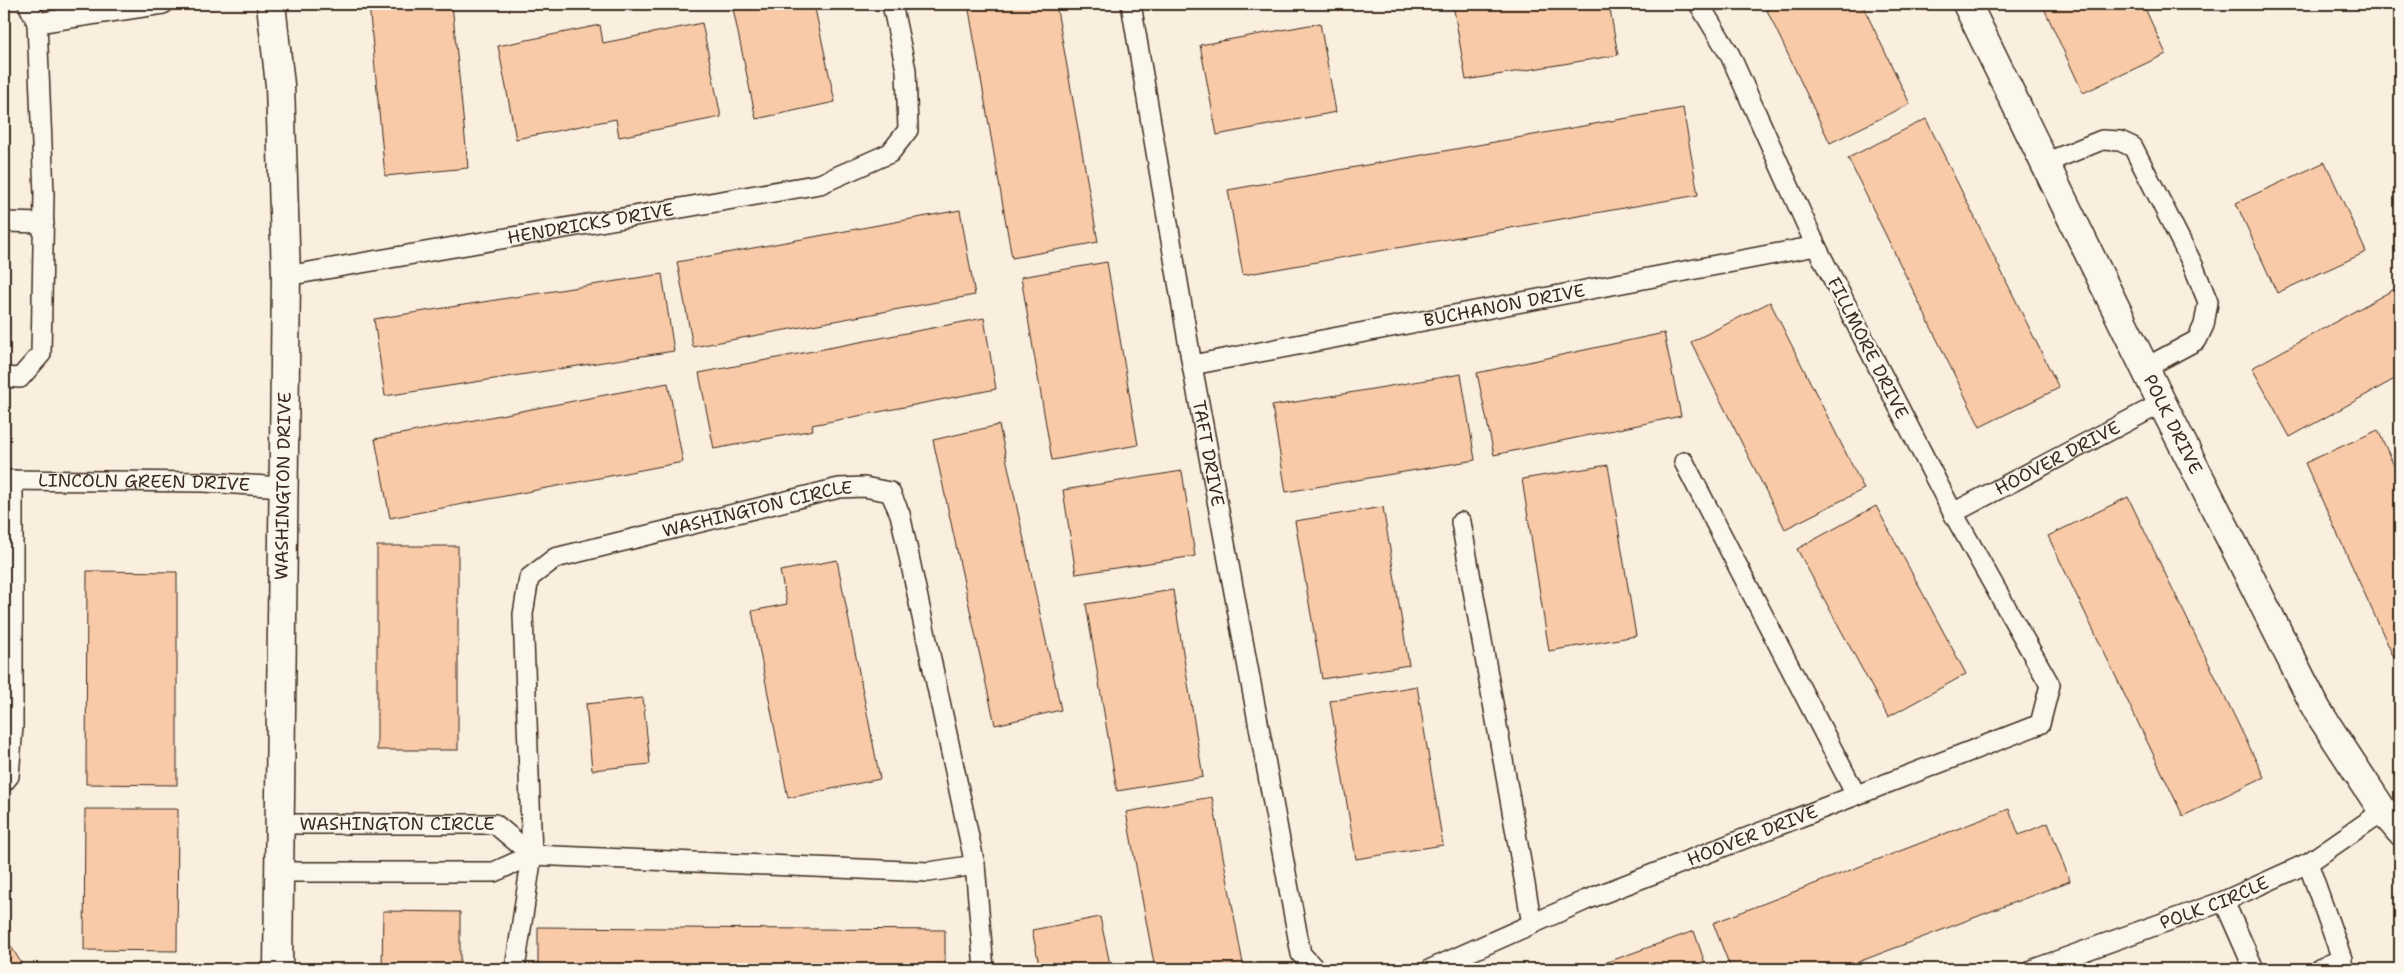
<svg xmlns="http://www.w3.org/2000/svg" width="2404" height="973" font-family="'Shantell Sans',sans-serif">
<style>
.building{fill:#f8caa7;stroke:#3b2a1e}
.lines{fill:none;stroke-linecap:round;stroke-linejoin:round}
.service-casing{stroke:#3b2a1e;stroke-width:22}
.minor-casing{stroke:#3b2a1e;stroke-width:31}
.tertiary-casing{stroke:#3b2a1e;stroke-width:31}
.service{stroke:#fbf7ec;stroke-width:19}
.minor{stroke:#fbf7ec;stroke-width:28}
.tertiary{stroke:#fbf7ec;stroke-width:28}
.labels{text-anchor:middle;stroke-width:5;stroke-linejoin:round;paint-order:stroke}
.street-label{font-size:18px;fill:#3b2a1e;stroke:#fbf7ec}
</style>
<rect width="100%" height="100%" fill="#faeede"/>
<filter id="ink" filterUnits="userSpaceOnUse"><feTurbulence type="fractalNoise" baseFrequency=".02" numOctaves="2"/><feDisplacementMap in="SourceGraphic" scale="10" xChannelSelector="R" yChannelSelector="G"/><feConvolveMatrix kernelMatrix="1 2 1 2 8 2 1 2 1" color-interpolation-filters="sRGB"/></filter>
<g filter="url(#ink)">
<g class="building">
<polygon points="369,4 452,4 468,168 385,176"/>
<polygon points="732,4 814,4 835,102 756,119"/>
<polygon points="968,4 1056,4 1098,242 1012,258"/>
<polygon points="1453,4 1609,4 1618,55 1466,80"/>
<polygon points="1764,4 1862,4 1910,104 1830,143"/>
<polygon points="2042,4 2143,4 2166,54 2083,93"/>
<polygon points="2390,4 2400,4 2400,24"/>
<polygon points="702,23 721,117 619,137 616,119 516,139 498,46 600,25 603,43"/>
<polygon points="1320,23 1336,112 1217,135 1200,45"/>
<polygon points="1683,108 1698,195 1243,275 1228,190"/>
<polygon points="1926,119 2059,388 1980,427 1848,158"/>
<polygon points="2325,162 2366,252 2277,293 2236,203"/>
<polygon points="960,210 975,295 693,347 677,262"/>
<polygon points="1107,262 1138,445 1052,460 1021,277"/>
<polygon points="662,274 674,351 385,396 374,319"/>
<polygon points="2400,286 2400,376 2290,437 2252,368"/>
<polygon points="1770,302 1864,489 1785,529 1691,342"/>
<polygon points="984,318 996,389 812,425 813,430 714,449 699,373"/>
<polygon points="1664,333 1681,416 1494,455 1477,373"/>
<polygon points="1461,374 1475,460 1286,492 1272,406"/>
<polygon points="668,383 683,462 390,518 375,439"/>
<polygon points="999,425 1061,710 995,725 933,440"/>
<polygon points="2378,430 2400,479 2400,671 2305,463"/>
<polygon points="1608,465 1636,636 1549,651 1522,479"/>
<polygon points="1182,471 1195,556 1076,574 1063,490"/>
<polygon points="2128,497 2264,777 2183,816 2048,536"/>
<polygon points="1876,506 1966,674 1888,717 1797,549"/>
<polygon points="1383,507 1409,665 1322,679 1295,521"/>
<rect x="377" y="546" width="81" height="204"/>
<polygon points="837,560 880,779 788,798 752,611 787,604 780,571"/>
<polygon points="87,571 177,572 177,785 86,784"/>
<polygon points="1173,590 1203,777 1117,791 1086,604"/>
<polygon points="1417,686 1443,845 1356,859 1330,701"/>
<polygon points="643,698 650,764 592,770 586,704"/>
<polygon points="1212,797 1244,969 1155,969 1126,812"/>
<polygon points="85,809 178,809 177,951 84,950"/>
<polygon points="2009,809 2019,835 2048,823 2070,881 1840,969 1731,969 1713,923"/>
<polygon points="383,911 460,912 460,969 382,969"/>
<polygon points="1100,917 1111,969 1040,969 1032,930"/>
<polygon points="538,927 945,930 945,969 538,969"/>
<polygon points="1694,931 1707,969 1588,969"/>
<polygon points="4,935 25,969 4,969"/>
</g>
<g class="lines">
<g class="service-casing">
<g id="service">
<path id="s1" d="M1131,4L1192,365L1301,954L1315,969"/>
<polyline points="37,23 163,4"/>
<polyline points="2045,163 2102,140 2120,141 2133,147 2193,265 2208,302 2204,325 2197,340 2145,368"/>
<polyline points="4,222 44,223"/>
<path id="s2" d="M286,276L820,184L890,153L908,130L906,70L892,4"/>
<path id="s3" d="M1192,365L1816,246"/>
<polyline points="4,377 20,378 41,354 44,194 37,23 28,4"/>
<polyline points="1684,462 1856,795"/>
<path id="s4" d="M4,480L204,482L283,487"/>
<path id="s5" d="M1953,513L2162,403"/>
<polyline points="1461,522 1532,924"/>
<polyline points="4,782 9,776 13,726 13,480"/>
<path id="s6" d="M279,824H495L532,855"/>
<polyline points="2308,863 2342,959 2319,969"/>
<polyline points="279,872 494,872 532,855 929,872 975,865"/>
<polyline points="2224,901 2254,969"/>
<path id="s7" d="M515,969L532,855L523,614L529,578L555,558L839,488L864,487L890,492L900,514L975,865L984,969"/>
<path id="s8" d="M1431,969L1586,900L2040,724L2050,685L1953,513L1816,246L1730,55L1699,4"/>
<path id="s9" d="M2034,969L2224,901L2308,863L2383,811"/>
</g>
</g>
<g class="minor-casing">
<g id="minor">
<path id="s10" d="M1967,4L2162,403L2317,710L2383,811L2400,831"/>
</g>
</g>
<g class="tertiary-casing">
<polyline id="tertiary" points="271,4 280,85 286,276 278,969"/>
</g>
<use href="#service" class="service"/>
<use href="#minor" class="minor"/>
<use href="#tertiary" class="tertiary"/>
</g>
</g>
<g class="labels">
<g class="street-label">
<text dy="6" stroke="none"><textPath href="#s2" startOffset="309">HENDRICKS DRIVE</textPath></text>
<text dy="6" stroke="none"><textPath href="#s3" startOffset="318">BUCHANON DRIVE</textPath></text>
<text transform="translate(1868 348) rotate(63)" y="6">FILLMORE DRIVE</text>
<text dy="6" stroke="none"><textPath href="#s10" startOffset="468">POLK DRIVE</textPath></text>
<text dy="6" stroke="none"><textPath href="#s1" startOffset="456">TAFT DRIVE</textPath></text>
<text dy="6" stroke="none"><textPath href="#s5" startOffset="118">HOOVER DRIVE</textPath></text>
<text dy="6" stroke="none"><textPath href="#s4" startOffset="140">LINCOLN GREEN DRIVE</textPath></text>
<text transform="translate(283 486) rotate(-89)" y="6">WASHINGTON DRIVE</text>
<text dy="6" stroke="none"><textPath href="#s7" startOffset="634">WASHINGTON CIRCLE</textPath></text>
<text dy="6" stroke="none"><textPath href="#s6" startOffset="118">WASHINGTON CIRCLE</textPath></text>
<text dy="6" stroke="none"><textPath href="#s8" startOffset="348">HOOVER DRIVE</textPath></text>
<text dy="6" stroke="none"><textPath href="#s9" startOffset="192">POLK CIRCLE</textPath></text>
</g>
</g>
<rect width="2404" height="973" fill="none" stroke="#fbf7ec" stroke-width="20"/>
<rect x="10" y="10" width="2384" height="953" fill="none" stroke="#3b2a1e" stroke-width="2" filter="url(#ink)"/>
</svg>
